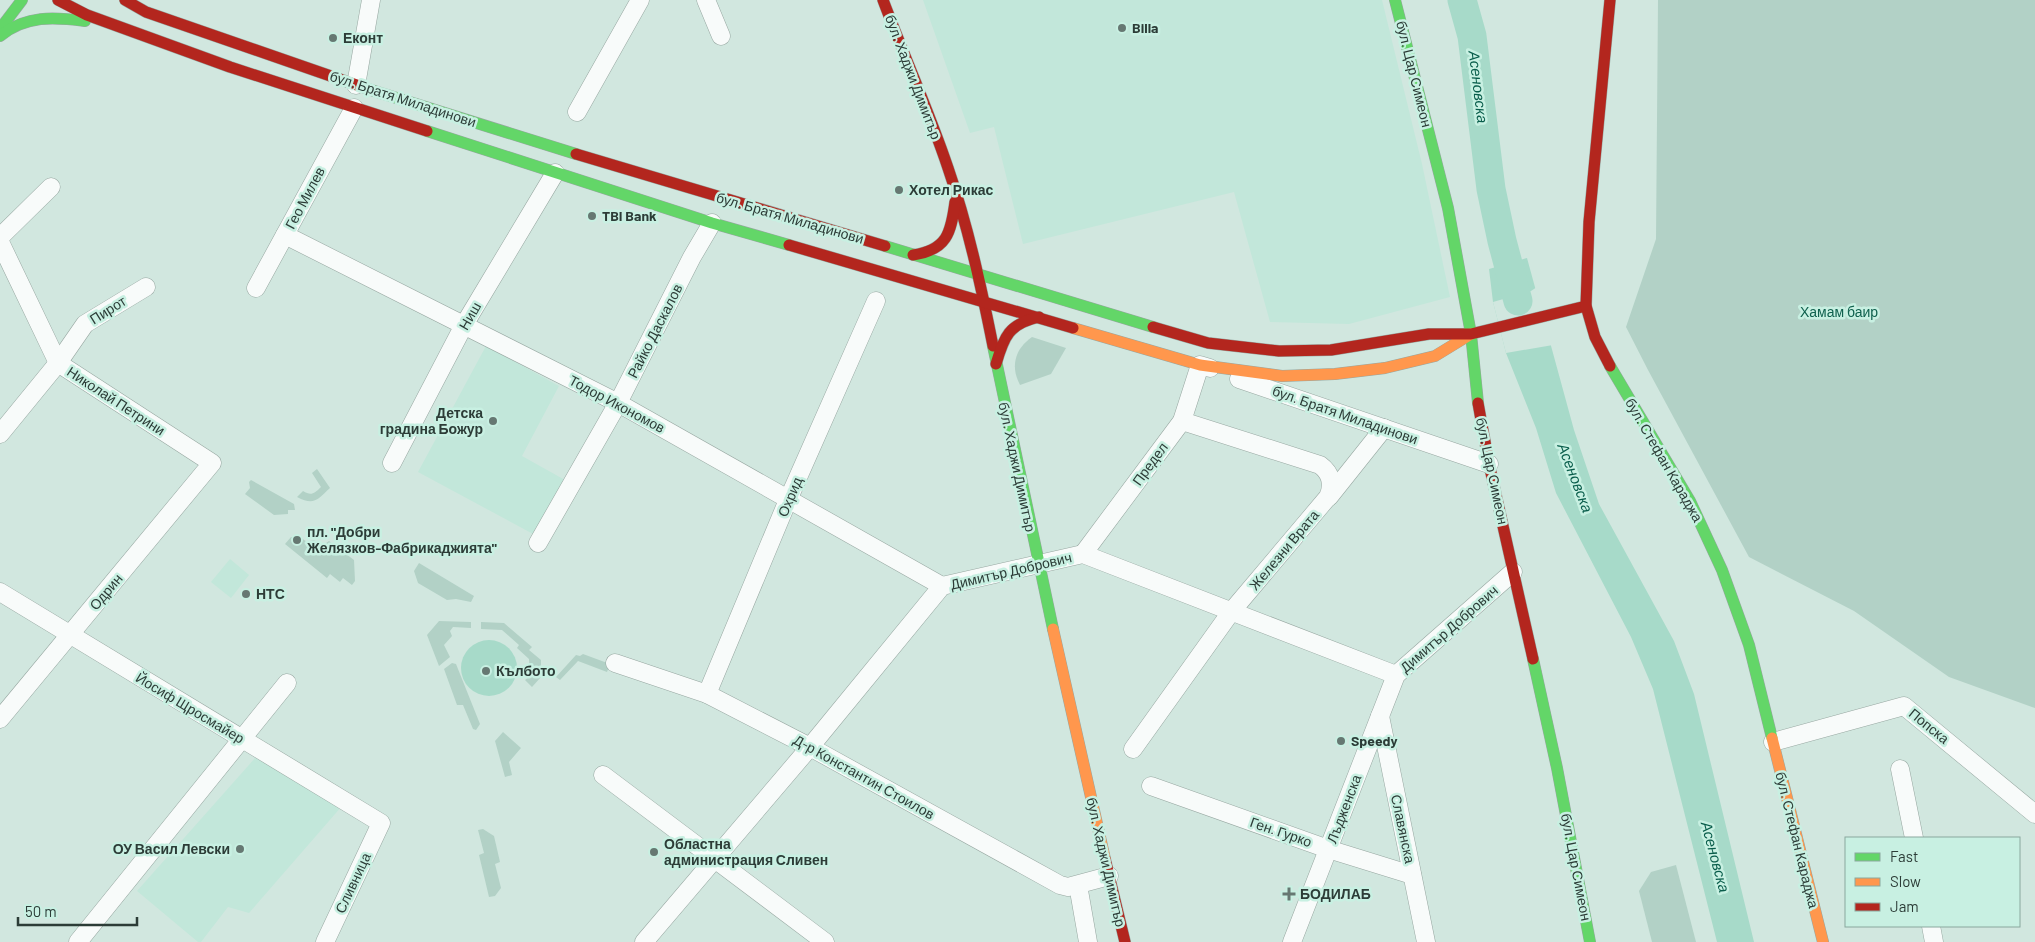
<svg xmlns="http://www.w3.org/2000/svg" width="2035" height="942" font-family="Barlow,sans-serif">
<style>
.built{fill:#c2e7da}
.green{fill:#b2d1c6}
.water{fill:#a7dac9}
.pier{fill:#d1e7df}
.lines{fill:none;stroke-linecap:round;stroke-linejoin:round}
.river{stroke:#a7dac9;stroke-width:29}
.street-casing{stroke:#97a7a1;stroke-width:19}
.fast-casing{stroke:#97a7a1;stroke-width:12}
.slow-casing{stroke:#97a7a1;stroke-width:12}
.jam-casing{stroke:#97a7a1;stroke-width:12}
.street{stroke:#f8fbfa;stroke-width:18}
.fast{stroke:#63d668;stroke-width:11}
.slow{stroke:#ff974d;stroke-width:11}
.jam{stroke:#b3261e;stroke-width:11}
.poi-dot{fill:#667872;stroke:#c8f0e2;stroke-width:2}
.labels{text-anchor:middle;stroke-width:5;stroke-linejoin:round;paint-order:stroke}
.poi-label{font-size:14px;font-weight:bold;fill:#2c3c37;stroke:#c8f0e2;text-anchor:start}
.street-label{font-size:14px;fill:#2c3c37;stroke:#c8f0e2}
.park-label{font-size:14px;fill:#10614e;stroke:#c8f0e2}
.water-label{font-size:15px;font-style:italic;fill:#095d4b;stroke:#c8f0e2}
</style>
<rect width="100%" height="100%" fill="#d1e7df"/>
<g class="built">
<polygon points="923,0 1382,0 1422,164 1450,297 1349,324 1270,322 1234,192 1023,244 994,127 970,133"/>
<polygon points="486,346 559,386 522,456 565,480 535,535 418,472"/>
<polygon points="230,559 249,575 231,598 211,582"/>
<polygon points="256,757 342,806 249,913 228,907 201,942 198,942 137,891"/>
</g>
<g class="green">
<polygon points="1658,0 2035,0 2035,708 1949,677 1854,611 1749,557 1648,370 1626,327 1656,239"/>
<path d="M1032,337L1066,348L1051,374L1020,385C1010,366 1015,349 1032,337Z"/>
<path d="M317,469L330,488C317,500 314,506 297,497L303,491C311,496 314,494 321,487L312,473Z"/>
<polygon points="251,480 294,504 295,510 288,510 288,514 274,515 245,494 250,488 249,482"/>
<polygon points="291,537 300,537 307,542 314,540 322,546 329,541 354,560 355,581 352,585 343,578 340,582 330,574 327,578 285,544"/>
<polygon points="419,563 474,596 471,602 456,599 447,600 418,583 414,571"/>
<polygon points="439,621 471,622 471,628 453,627 450,631 452,636 444,645 450,657 439,666 427,635"/>
<polygon points="481,622 504,623 532,647 529,650 541,660 541,677 532,687 525,680 530,676 529,659 517,648 519,645 502,630 481,629"/>
<polygon points="583,654 610,664 607,672 578,661 560,680 556,677 576,655 580,656"/>
<polygon points="452,663 456,664 480,724 476,730 473,729 463,705 457,705 444,669"/>
<polygon points="503,732 521,748 509,762 512,775 505,777 495,741"/>
<polygon points="483,829 494,836 500,862 495,864 501,888 495,896 489,897 479,855 484,853 478,830"/>
<polygon points="1676,865 1696,942 1652,942 1639,891 1651,872"/>
</g>
<g class="water">
<polygon points="1527,258 1574,430 1599,504 1674,641 1694,694 1754,942 1717,942 1653,689 1631,637 1556,493 1536,428 1506,353 1493,302 1489,269"/>
<circle cx="489" cy="668" r="28"/>
</g>
<polygon class="pier" points="1537,287 1553,345 1506,353 1493,302 1531,291"/>
<g class="lines">
<polyline class="river" points="1462,0 1472,36 1491,189 1502,241 1518,301"/>
<g class="street-casing">
<g id="street">
<polyline points="706,0 721,36"/>
<polyline points="356,85 371,0"/>
<polyline points="577,112 640,0"/>
<polyline points="285,235 618,403 942,586"/>
<polyline points="0,237 51,187"/>
<polyline points="0,242 58,363 212,463 0,719"/>
<polyline points="256,288 354,108"/>
<polyline points="1239,379 1489,464"/>
<polyline points="0,434 58,363 85,324 146,287"/>
<polyline points="392,463 464,325 555,173"/>
<polyline points="1329,497 1384,428"/>
<polyline points="538,543 618,403 692,257 712,223"/>
<polyline points="1083,554 1182,421 1200,365 1210,368"/>
<polyline points="0,592 381,823 325,942"/>
<polyline points="615,663 707,694 810,747 1060,885 1068,887 1109,876"/>
<polyline points="707,694 788,500 876,301"/>
<polyline points="1380,716 1426,942"/>
<polyline points="1773,742 1904,706 2035,814"/>
<path d="M1133,749L1231,612L1328,497C1334,484 1331,473 1320,465L1182,421"/>
<polyline points="1900,769 1914,838"/>
<polyline points="603,775 825,942"/>
<polyline points="1151,786 1328,849 1412,875"/>
<polyline points="1078,885 1088,942"/>
<polyline points="1931,926 1934,942"/>
<polyline points="78,942 287,683"/>
<polyline points="644,942 810,747 942,586 1083,554 1396,675"/>
<polyline points="1292,942 1396,675 1513,572"/>
</g>
</g>
<g class="fast-casing">
<g id="fast">
<polyline points="1395,0 1448,208 1471,334 1478,403"/>
<polyline points="0,29 22,0"/>
<path d="M0,36C26,15 54,17 85,21"/>
<polyline points="371,90 576,154"/>
<polyline points="427,131 712,223 789,245"/>
<polyline points="885,246 1153,327"/>
<polyline points="993,346 1053,629"/>
<polyline points="1610,366 1690,501 1722,570 1749,645 1772,738"/>
<polyline points="1533,659 1557,768 1590,942"/>
</g>
</g>
<g class="slow-casing">
<g id="slow">
<polyline points="1073,328 1200,365 1282,376 1335,374 1385,368 1435,356 1471,334"/>
<polyline points="1053,629 1105,859"/>
<polyline points="1772,738 1823,942"/>
</g>
</g>
<g class="jam-casing">
<g id="jam">
<polyline points="58,0 87,15 230,67 427,131"/>
<polyline points="125,0 146,12 371,90"/>
<path d="M883,0C904,56 929,111 948,168C968,226 981,286 993,346"/>
<polyline points="576,154 885,246"/>
<polyline points="789,245 1073,328"/>
<path d="M913,255C947,250 951,233 955,202"/>
<polyline points="1153,327 1208,343 1279,351 1331,350 1429,334 1471,334 1586,306"/>
<path d="M996,364C1004,336 1009,324 1039,317"/>
<polyline points="1610,366 1595,337 1586,306 1589,222 1610,0"/>
<polyline points="1478,403 1489,464 1533,659"/>
<polyline points="1105,859 1125,942"/>
</g>
</g>
<use href="#street" class="street"/>
<use href="#fast" class="fast"/>
<use href="#slow" class="slow"/>
<use href="#jam" class="jam"/>
</g>
<g class="poi-dot">
<circle cx="1122" cy="28" r="5"/>
<circle cx="333" cy="38" r="5"/>
<circle cx="899" cy="190" r="5"/>
<circle cx="592" cy="216" r="5"/>
<circle cx="493" cy="421" r="5"/>
<circle cx="297" cy="540" r="5"/>
<circle cx="246" cy="594" r="5"/>
<circle cx="486" cy="671" r="5"/>
<circle cx="1341" cy="741" r="5"/>
<circle cx="240" cy="849" r="5"/>
<circle cx="654" cy="852" r="5"/>
<path d="M1286.5 886.5h5v5h5v5h-5v5h-5v-5h-5v-5h5z"/>
</g>
<g class="labels">
<g class="poi-label">
<text x="1132" y="33">Billa</text>
<text x="343" y="43">Еконт</text>
<text x="909" y="195">Хотел Рикас</text>
<text x="602" y="221">TBI Bank</text>
<text x="483" y="418" text-anchor="end">Детска<tspan x="483" dy="16">градина Божур</tspan></text>
<text x="307" y="537">пл. "Добри<tspan x="307" dy="16">Желязков-Фабрикаджията"</tspan></text>
<text x="256" y="599">НТС</text>
<text x="496" y="676">Кълбото</text>
<text x="1351" y="746">Speedy</text>
<text x="664" y="849">Областна<tspan x="664" dy="16">администрация Сливен</tspan></text>
<text x="230" y="854" text-anchor="end">ОУ Васил Левски</text>
<text x="1300" y="899">БОДИЛАБ</text>
</g>
<g class="street-label">
<text transform="translate(1414 74) rotate(76)" y="5">бул. Цар Симеон</text>
<text transform="translate(913 77) rotate(69)" y="5">бул. Хаджи Димитър</text>
<text transform="translate(403 99) rotate(18)" y="5">бул. Братя Миладинови</text>
<text transform="translate(305 198) rotate(-62)" y="5">Гео Милев</text>
<text transform="translate(790 218) rotate(16)" y="5">бул. Братя Миладинови</text>
<text transform="translate(108 310) rotate(-32)" y="5">Пирот</text>
<text transform="translate(470 316) rotate(-60)" y="5">Ниш</text>
<text transform="translate(655 331) rotate(-63)" y="5">Райко Даскалов</text>
<text transform="translate(116 401) rotate(33)" y="5">Николай Петрини</text>
<text transform="translate(617 404) rotate(28)" y="5">Тодор Икономов</text>
<text transform="translate(1345 415) rotate(19)" y="5">бул. Братя Миладинови</text>
<text transform="translate(1664 460) rotate(60)" y="5">бул. Стефан Караджа</text>
<text transform="translate(1150 464) rotate(-54)" y="5">Предел</text>
<text transform="translate(1017 467) rotate(78)" y="5">бул. Хаджи Димитър</text>
<text transform="translate(1492 471) rotate(78)" y="5">бул. Цар Симеон</text>
<text transform="translate(790 497) rotate(-67)" y="5">Охрид</text>
<text transform="translate(1284 550) rotate(-50)" y="5">Железни Врата</text>
<text transform="translate(1011 571) rotate(-13)" y="5">Димитър Добрович</text>
<text transform="translate(106 592) rotate(-50)" y="5">Одрин</text>
<text transform="translate(1449 629) rotate(-41)" y="5">Димитър Добрович</text>
<text transform="translate(190 708) rotate(31)" y="5">Йосиф Щросмайер</text>
<text transform="translate(1929 726) rotate(39)" y="5">Попска</text>
<text transform="translate(864 777) rotate(29)" y="5">Д-р Константин Стоилов</text>
<text transform="translate(1344 809) rotate(-69)" y="5">Лъдженска</text>
<text transform="translate(1403 829) rotate(78)" y="5">Славянска</text>
<text transform="translate(1281 832) rotate(19)" y="5">Ген. Гурко</text>
<text transform="translate(1797 840) rotate(76)" y="5">бул. Стефан Караджа</text>
<text transform="translate(1106 862) rotate(77)" y="5">бул. Хаджи Димитър</text>
<text transform="translate(1576 867) rotate(79)" y="5">бул. Цар Симеон</text>
<text transform="translate(353 883) rotate(-65)" y="5">Сливница</text>
</g>
<g class="park-label">
<text x="1839" y="317">Хамам баир</text>
</g>
<g class="water-label">
<text transform="translate(1478 87) rotate(83)" y="5">Асеновска</text>
<text transform="translate(1575 478) rotate(69)" y="5">Асеновска</text>
<text transform="translate(1715 857) rotate(75)" y="5">Асеновска</text>
</g>
</g>
<rect x="1845" y="837" width="175" height="90" fill="#c8f0e2" stroke="#8aa89e"/>
<rect x="1855" y="853" width="25" height="8" fill="#63d668" stroke="#8aa89e"/>
<text x="1890" y="862" font-size="15" fill="#2c3c37">Fast</text>
<rect x="1855" y="878" width="25" height="8" fill="#ff974d" stroke="#8aa89e"/>
<text x="1890" y="887" font-size="15" fill="#2c3c37">Slow</text>
<rect x="1855" y="903" width="25" height="8" fill="#b3261e" stroke="#8aa89e"/>
<text x="1890" y="912" font-size="15" fill="#2c3c37">Jam</text>
<path d="M18 917v8h119v-8" fill="none" stroke="#2c3c37" stroke-width="2.5"/>
<text x="25" y="917" font-size="15" fill="#2c3c37" stroke="#c8f0e2" stroke-width="4" paint-order="stroke">50 m</text>
</svg>
